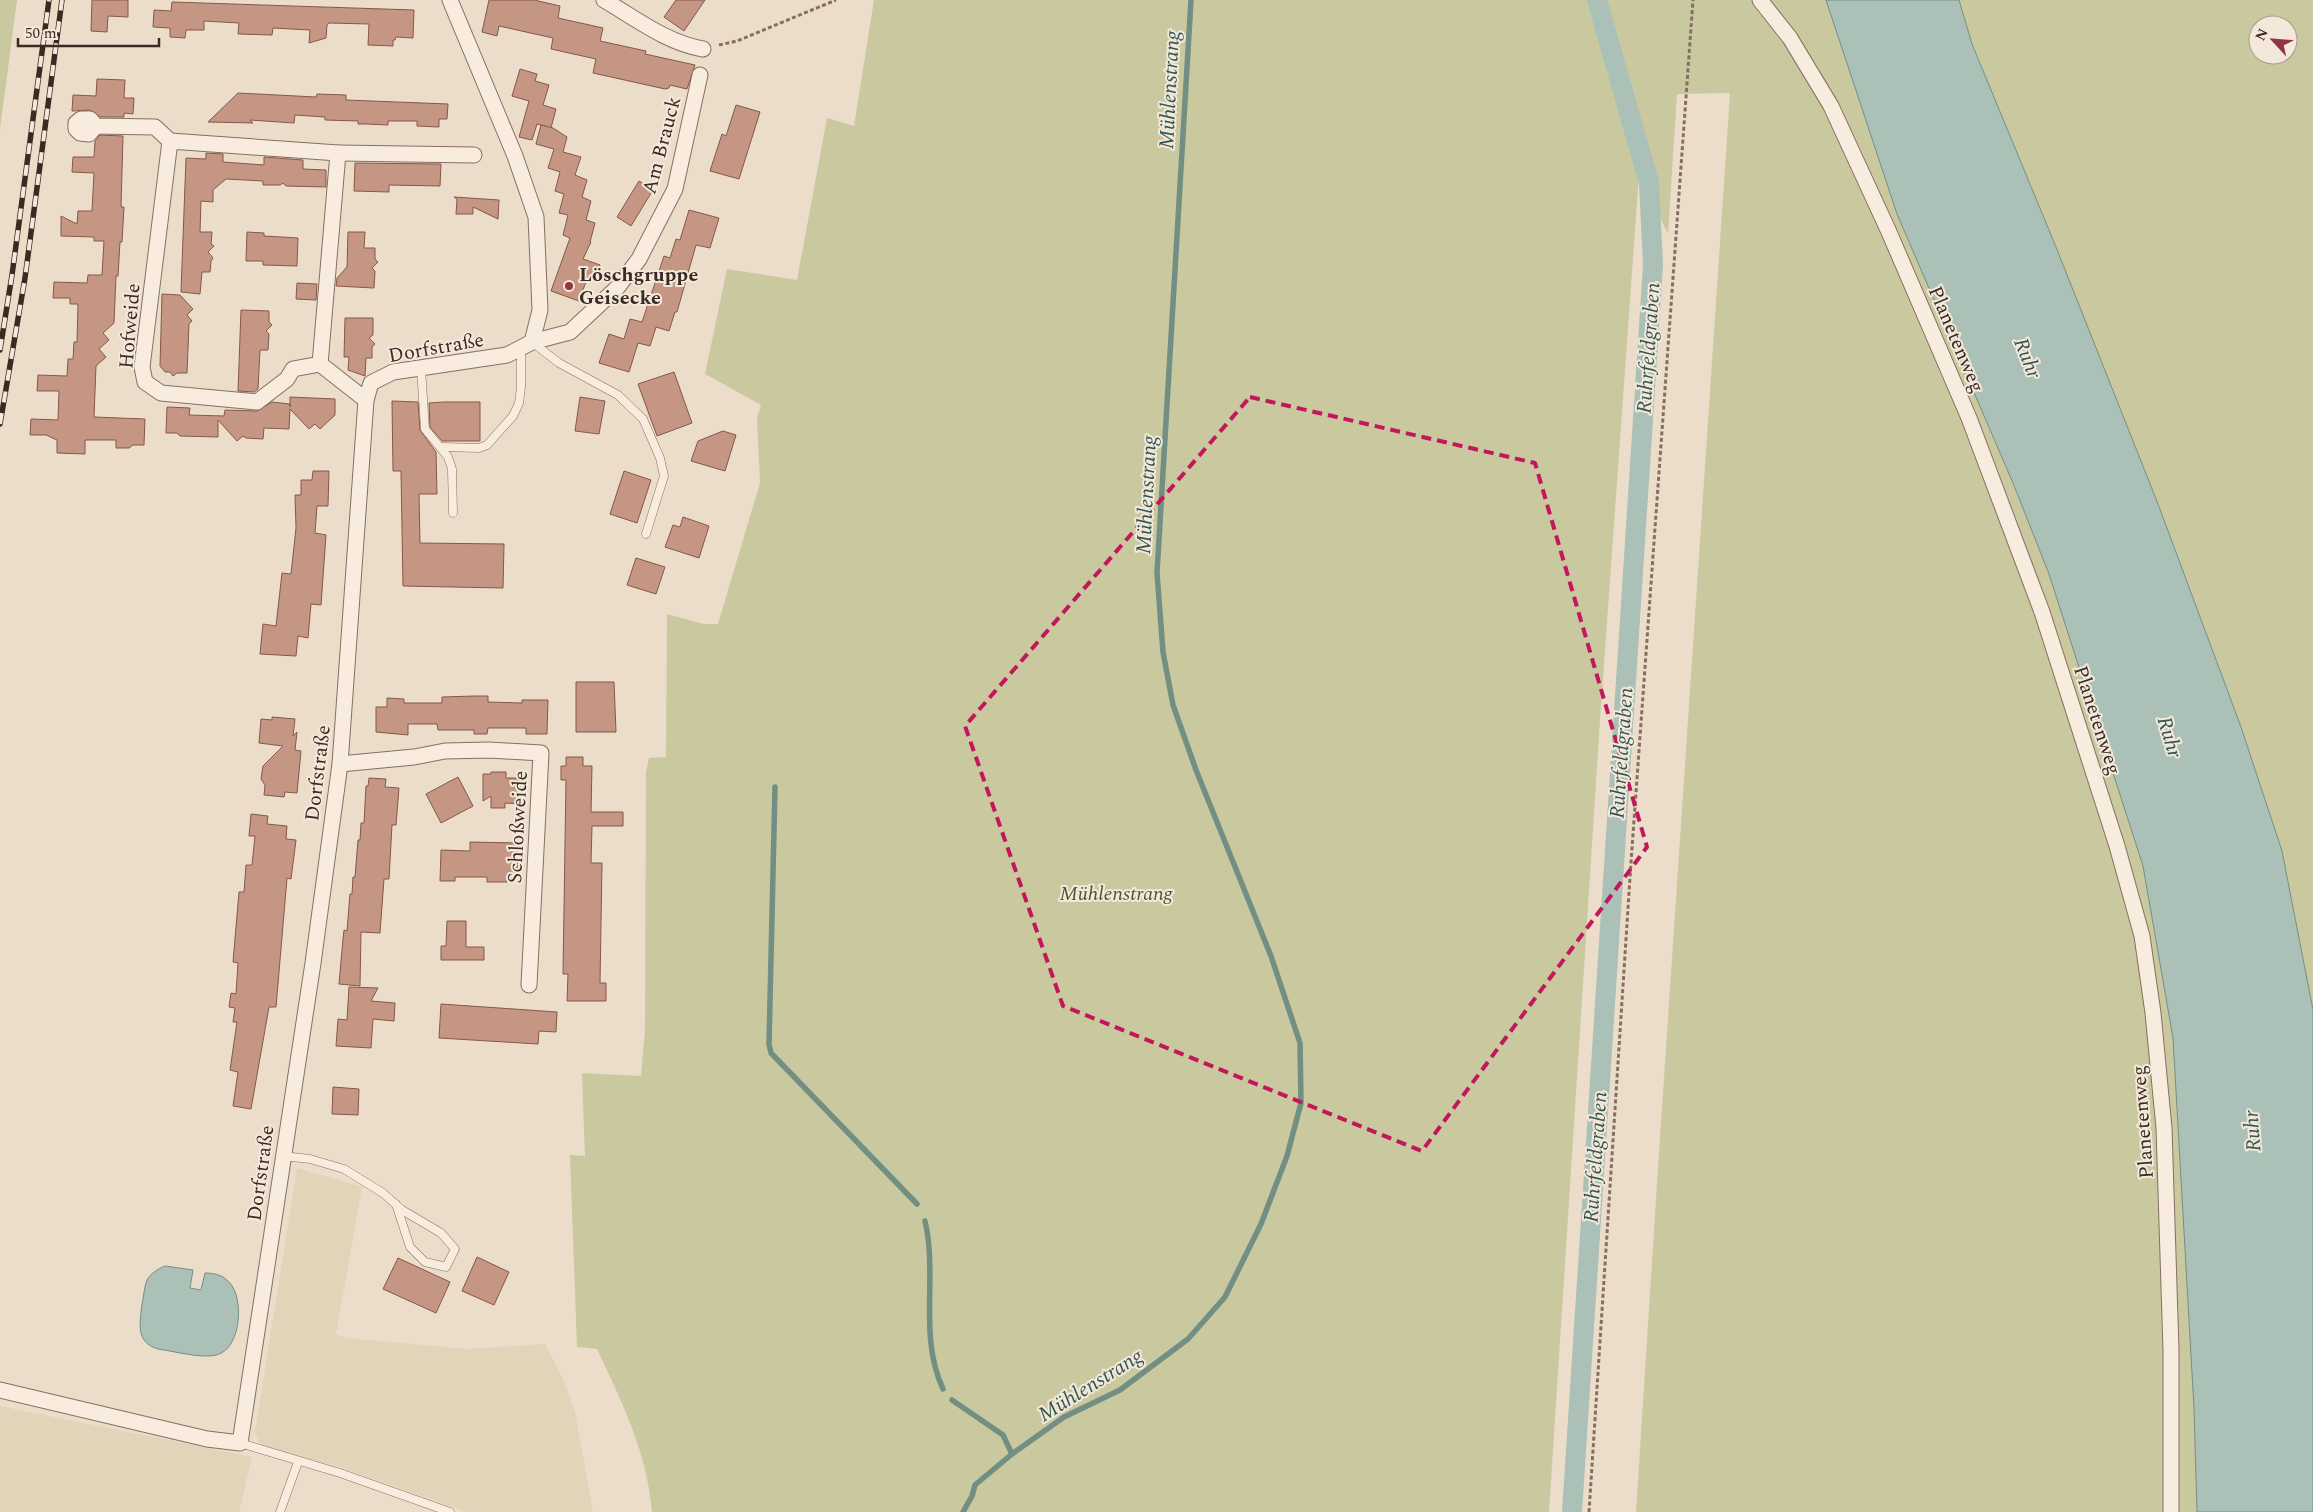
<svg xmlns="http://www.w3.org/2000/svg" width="2313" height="1512" font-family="Spectral,serif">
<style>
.farmland{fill:#e1d4b9}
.green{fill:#c9c89f;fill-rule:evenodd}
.water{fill:#abc1b7;stroke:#728f83}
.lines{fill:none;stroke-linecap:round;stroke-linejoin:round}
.stream{stroke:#728f83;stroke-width:5.5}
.canal{stroke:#abc1b7;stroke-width:20}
.building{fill:#c69684;stroke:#855748}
.lane-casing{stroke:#876f60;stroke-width:9}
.street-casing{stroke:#876f60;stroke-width:17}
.path{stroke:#876f60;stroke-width:3;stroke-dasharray:4 2.5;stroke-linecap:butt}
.lane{stroke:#f7ecde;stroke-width:8}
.street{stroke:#f7ecde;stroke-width:15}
.rail-casing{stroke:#392a22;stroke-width:5.5}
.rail{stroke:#f4e8da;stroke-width:4;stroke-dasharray:11;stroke-linecap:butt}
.marked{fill:none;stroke:#c2185b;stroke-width:4;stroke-dasharray:10 6;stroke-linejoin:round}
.poi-dot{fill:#913543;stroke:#f4e8da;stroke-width:2}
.labels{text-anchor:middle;stroke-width:4;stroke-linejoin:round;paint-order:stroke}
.street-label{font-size:20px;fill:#392a22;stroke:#f4e8da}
.poi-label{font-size:20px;font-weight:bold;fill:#392a22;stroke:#f4e8da;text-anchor:start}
.park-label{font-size:20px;font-style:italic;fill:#4f542a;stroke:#f4e8da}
.water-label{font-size:21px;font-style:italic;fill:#335750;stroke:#f4e8da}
</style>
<rect width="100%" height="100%" fill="#ecddcb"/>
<g class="farmland">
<polygon points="297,1168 362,1187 336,1334 346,1338 468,1349 545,1344 564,1381 575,1412 593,1512 467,1512 340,1467 263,1448 259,1443 255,1432"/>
<polygon points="0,1406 252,1457 239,1512 0,1512"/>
</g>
<g class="green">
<polygon points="0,0 17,0 0,129"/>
<path d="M874,0H1826L1897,214L2013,483L2049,574L2143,866L2173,1038L2194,1408L2197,1512H1636L1658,1168L1730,93L1677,94L1668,234L1639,174L1600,720L1549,1512H652C647,1452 622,1402 597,1349L577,1347L570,1155L585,1156L582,1073L641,1076L645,1030L646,772L649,758L666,757L667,614L704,624H718L760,483L757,418L761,405L705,374L727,269L797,280L827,118L854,126Z"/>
<path d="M1959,0H2313V1010L2282,851L2241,727L2158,504L2056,247L1972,44ZM2258,25H2288V55H2258Z"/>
</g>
<g class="water">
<polygon points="1826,0 1959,0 1972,44 2056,247 2158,504 2241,727 2282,851 2313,1010 2313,1512 2197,1512 2194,1408 2173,1038 2143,866 2049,574 2013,483 1897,214"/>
<path d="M165,1266L193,1270L190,1288L201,1290L205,1273C214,1273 223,1275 229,1282C245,1298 241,1350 216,1355C202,1359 173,1351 158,1349C135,1342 140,1323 142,1304C144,1296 144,1287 147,1280C151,1273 158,1269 165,1266Z"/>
</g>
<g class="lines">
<g class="stream">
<polyline points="775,787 769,1044 771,1053 917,1204"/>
<path d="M925,1221C938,1277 918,1335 943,1389"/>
<polyline points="952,1400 1003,1435 1012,1454"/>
<polyline points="963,1512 972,1496 975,1485 1012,1454 1064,1417 1120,1390 1188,1339 1225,1297 1261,1224 1287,1156 1301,1103 1300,1043 1271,956 1196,770 1173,705 1163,652 1157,573 1191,0"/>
</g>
<polyline class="canal" points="1572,1512 1653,265 1649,183 1597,0"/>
</g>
<g class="building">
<polygon points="92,0 128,0 128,17 108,16 107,32 91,31"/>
<polygon points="489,0 534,0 560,6 558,18 603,28 600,41 646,51 645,54 695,65 687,89 670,85 669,88 665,89 593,73 596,59 551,49 553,38 499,26 497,36 482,32"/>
<polygon points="676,0 705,0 684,31 664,17"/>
<polygon points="172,2 414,10 413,38 396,37 395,40 393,40 393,46 368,45 369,24 329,23 327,25 326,38 309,43 310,30 273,28 272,35 238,34 239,23 204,21 204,30 186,30 185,38 170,37 170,28 153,27 154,10 171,11"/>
<polygon points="520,69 537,74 535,81 549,85 543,105 556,109 551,128 537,124 532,140 519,137 529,101 512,96"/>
<polygon points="97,79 125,80 124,98 134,98 133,114 124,113 124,117 100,117 90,110 72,111 73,95 96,96"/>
<polygon points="238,93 316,97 317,94 346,95 346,100 448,104 447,119 439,119 439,127 417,126 417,121 388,121 388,125 366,124 358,124 358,121 325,120 325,117 295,115 294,123 250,120 253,123 208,122"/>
<polygon points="736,105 760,112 739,179 710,171 722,134 726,136"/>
<polygon points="541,125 553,128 567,137 563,152 581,157 575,175 587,180 582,197 591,201 586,220 595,223 590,242 591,242 583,259 600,265 595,281 587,279 579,301 551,291 570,238 563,235 568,215 559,213 564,194 555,191 560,172 548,168 554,149 536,144"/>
<polygon points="100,135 123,136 121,207 124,207 122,242 120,242 118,276 116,276 114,323 103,333 109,340 99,349 106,357 96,366 94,417 145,419 144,445 133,445 129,448 116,448 116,440 85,440 85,454 57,453 57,440 46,435 30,435 31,419 58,420 59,391 37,391 38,375 67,376 68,359 73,359 74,342 77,342 78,304 70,304 70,298 53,298 54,282 87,283 88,275 102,275 104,241 94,241 94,237 61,236 61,216 77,224 78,211 92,211 94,173 72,172 73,157 94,157 95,141"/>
<polygon points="206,153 223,154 223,162 264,165 264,157 303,160 303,169 326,170 326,187 286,186 283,183 280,185 263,185 263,181 226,179 213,190 213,202 201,201 200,232 212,232 211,244 214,246 208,252 213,258 211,261 210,272 202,272 200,294 181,292 186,158 206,159"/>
<polygon points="355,163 441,164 440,186 389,185 389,192 354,191"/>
<polygon points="639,181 653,190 631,226 617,217"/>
<polygon points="454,197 499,200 498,219 473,207 473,214 456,214 457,199"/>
<polygon points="689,210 719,218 710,248 696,245 677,312 675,312 669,331 656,327 650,346 638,343 629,372 599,363 609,334 624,339 630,319 642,322 664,256 670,258 676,239 680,240"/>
<polygon points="247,232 264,233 264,236 298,238 297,266 263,265 263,261 246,261"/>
<polygon points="348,232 365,232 364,248 375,248 375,259 378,262 372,268 375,271 374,288 336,286 337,278 347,267"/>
<polygon points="297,283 317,284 316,300 296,299"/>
<polygon points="162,294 180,295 193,309 187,315 192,321 189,324 187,373 177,373 173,376 170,372 165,372 160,366"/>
<polygon points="241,310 269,311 269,322 272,325 266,331 269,334 268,350 260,350 258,389 254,392 238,391"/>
<polygon points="345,318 373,318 373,335 369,338 375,344 372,347 372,358 366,358 365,376 348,370 349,357 344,357"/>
<polygon points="674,372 692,423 657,436 638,384"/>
<polygon points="290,397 335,399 335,415 320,429 315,424 309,429 290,409 289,429 264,428 263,439 246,438 243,436 237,441 218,420 218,437 180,436 177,433 166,433 167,407 190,408 189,415 224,416 225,410 257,411 272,402 290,404 290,407"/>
<polygon points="580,397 605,401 599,434 575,431"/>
<polygon points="392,401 418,402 420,430 436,452 437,494 419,494 420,543 504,544 503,588 403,586 401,471 393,471"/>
<polygon points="444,402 480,402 480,441 442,441 430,427 429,403"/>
<polygon points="723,431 736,435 725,471 691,461 698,441"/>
<polygon points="313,471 329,471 328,506 317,506 315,533 326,535 321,605 311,604 308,638 298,636 296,656 260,654 263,624 276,626 282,573 291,574 296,528 295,495 301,495 301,480 312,480"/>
<polygon points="624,471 651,480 637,523 610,514"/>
<polygon points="683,517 709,526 699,558 665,547 673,525 680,527"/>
<polygon points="636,558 665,567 656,594 627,585"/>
<polygon points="576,682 614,682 616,732 576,732"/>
<polygon points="474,696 488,696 488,702 522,703 522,700 548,700 547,734 526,734 526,728 488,728 487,734 474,734 474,730 438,730 437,724 408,724 408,735 376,732 376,707 387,707 387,698 404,699 404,703 442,703 442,697"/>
<polygon points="272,717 295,719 293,736 297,732 295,750 301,751 297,793 285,792 284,797 264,795 265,785 261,779 263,766 283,746 259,743 261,719 272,720"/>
<polygon points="566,757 583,757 583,766 592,766 591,812 623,812 623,826 592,826 591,863 602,863 600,983 606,983 606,1001 567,1001 568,974 563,974 566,780 561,780 561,766 566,766"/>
<polygon points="491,772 506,772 506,778 520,778 520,804 505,803 505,808 491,808 491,796 483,801 483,774 491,774"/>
<polygon points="458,777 473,806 441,823 426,794"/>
<polygon points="369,778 386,779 385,787 399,788 396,825 392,825 389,879 384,879 380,933 361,932 360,986 339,984 343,939 344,930 347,931 350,894 352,894 353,877 355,877 358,840 360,840 361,823 364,823 366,786 368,786"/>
<polygon points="251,814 268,816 267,824 287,826 286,839 296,840 291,879 287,878 276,1007 269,1007 251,1109 233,1106 238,1072 230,1070 237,1022 233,1022 235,1008 229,1007 231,993 236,994 238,963 233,962 239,892 244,892 246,865 252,865 255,836 249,836"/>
<polygon points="470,842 518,843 517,877 507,877 507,882 487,882 487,877 455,877 455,881 440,881 441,850 470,851"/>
<polygon points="447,921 466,921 466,947 484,947 484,960 441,960 441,946 446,946"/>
<polygon points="349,987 378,988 371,1001 395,1003 394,1021 373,1019 371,1048 336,1046 338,1019 347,1020"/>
<polygon points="441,1004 557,1012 556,1032 539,1031 538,1044 439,1038"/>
<polygon points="333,1087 359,1089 358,1115 332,1114"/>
<polygon points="477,1257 509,1272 494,1305 462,1291"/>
<polygon points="398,1258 450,1282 436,1313 383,1289"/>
</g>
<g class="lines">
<g class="lane-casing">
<g id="lane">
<polyline points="532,342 559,363 618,395 643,419 660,458 664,476 646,534"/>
<polyline points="421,368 425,429 448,457 452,469 453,513"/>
<polyline points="442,447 479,448 487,445 513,416 519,403 521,387 521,348"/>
<polyline points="283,1156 310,1159 344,1169 383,1193 402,1210 441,1233 455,1249 446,1267 425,1262 410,1247 396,1204"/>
<polyline points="240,1443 340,1473 450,1512"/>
<polyline points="280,1512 298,1462"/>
</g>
</g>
<g class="street-casing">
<g id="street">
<path d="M604,0C635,18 667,43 703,49"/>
<polyline points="1760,0 1790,38 1831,106 1889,232 1969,418 2042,612 2117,846 2142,936 2153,1013 2164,1128 2171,1350 2171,1512"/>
<polyline points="96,126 89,134 80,133 76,129 76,123 81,119 90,119 96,126 155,127 170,141"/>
<polyline points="338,153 474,155"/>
<polyline points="532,342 570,332 617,288 639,259 675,189 700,75"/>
<polyline points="320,364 293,369 287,379 257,402 161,393 145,382 142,367 170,141 338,153 320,364 366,400"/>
<polyline points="340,764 414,757 445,751 489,750 541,753 529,985"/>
<polyline points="0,1390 207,1439 240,1443 313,963 340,764 366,400 371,383 393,372 507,355 532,342 540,310 536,217 515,156 450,0"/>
</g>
</g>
<g class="path">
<polyline points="719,45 737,41 836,0"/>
<polyline points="1589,1512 1631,862 1693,0"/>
</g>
<use href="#lane" class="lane"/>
<use href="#street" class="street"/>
<g class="rail-casing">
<g id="rail">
<polyline points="0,350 12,275 49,0"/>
<polyline points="0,424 25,278 62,0"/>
</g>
</g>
<use href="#rail" class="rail"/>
</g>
<path class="marked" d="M1250,397L1535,463L1647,847L1422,1151L1063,1006L965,726Z"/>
<circle class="poi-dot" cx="569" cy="286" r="5"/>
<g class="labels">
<g class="street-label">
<text transform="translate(661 145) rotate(-75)" y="7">Am Brauck</text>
<text transform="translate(129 326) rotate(-85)" y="7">Hofweide</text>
<text transform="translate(1957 339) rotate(67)" y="7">Planetenweg</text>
<text transform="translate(436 347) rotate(-10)" y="7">Dorfstraße</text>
<text transform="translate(2098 720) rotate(72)" y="7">Planetenweg</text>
<text transform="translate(317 773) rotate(-83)" y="7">Dorfstraße</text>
<text transform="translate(517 827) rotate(-87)" y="7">Schloßweide</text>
<text transform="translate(2142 1122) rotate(-94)" y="7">Planetenweg</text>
<text transform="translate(260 1173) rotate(-82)" y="7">Dorfstraße</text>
</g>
<g class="poi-label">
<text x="579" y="281">Löschgruppe<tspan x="579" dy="23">Geisecke</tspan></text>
</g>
<g class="park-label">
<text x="1116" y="900">Mühlenstrang</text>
</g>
<g class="water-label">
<text transform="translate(1169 90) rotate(-87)" y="7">Mühlenstrang</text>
<text transform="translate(1648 348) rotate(-86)" y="7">Ruhrfeldgraben</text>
<text transform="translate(2028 358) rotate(68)" y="7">Ruhr</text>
<text transform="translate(1146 495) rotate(-87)" y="7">Mühlenstrang</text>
<text transform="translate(2170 737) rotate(73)" y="7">Ruhr</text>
<text transform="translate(1621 753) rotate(-86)" y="7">Ruhrfeldgraben</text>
<text transform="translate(2252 1131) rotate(-94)" y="7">Ruhr</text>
<text transform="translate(1595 1157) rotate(-86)" y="7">Ruhrfeldgraben</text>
<text transform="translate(1090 1385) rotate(-32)" y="7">Mühlenstrang</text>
</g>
</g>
<g transform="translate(2273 40) rotate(296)"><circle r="24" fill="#f4e8da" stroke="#a99c90"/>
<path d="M0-4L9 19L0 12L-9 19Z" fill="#913543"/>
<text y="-8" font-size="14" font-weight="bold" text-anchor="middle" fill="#392a22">N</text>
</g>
<path d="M18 38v8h141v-8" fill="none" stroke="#392a22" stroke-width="2.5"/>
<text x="25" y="38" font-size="15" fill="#392a22" stroke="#f4e8da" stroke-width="4" paint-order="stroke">50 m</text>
</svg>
